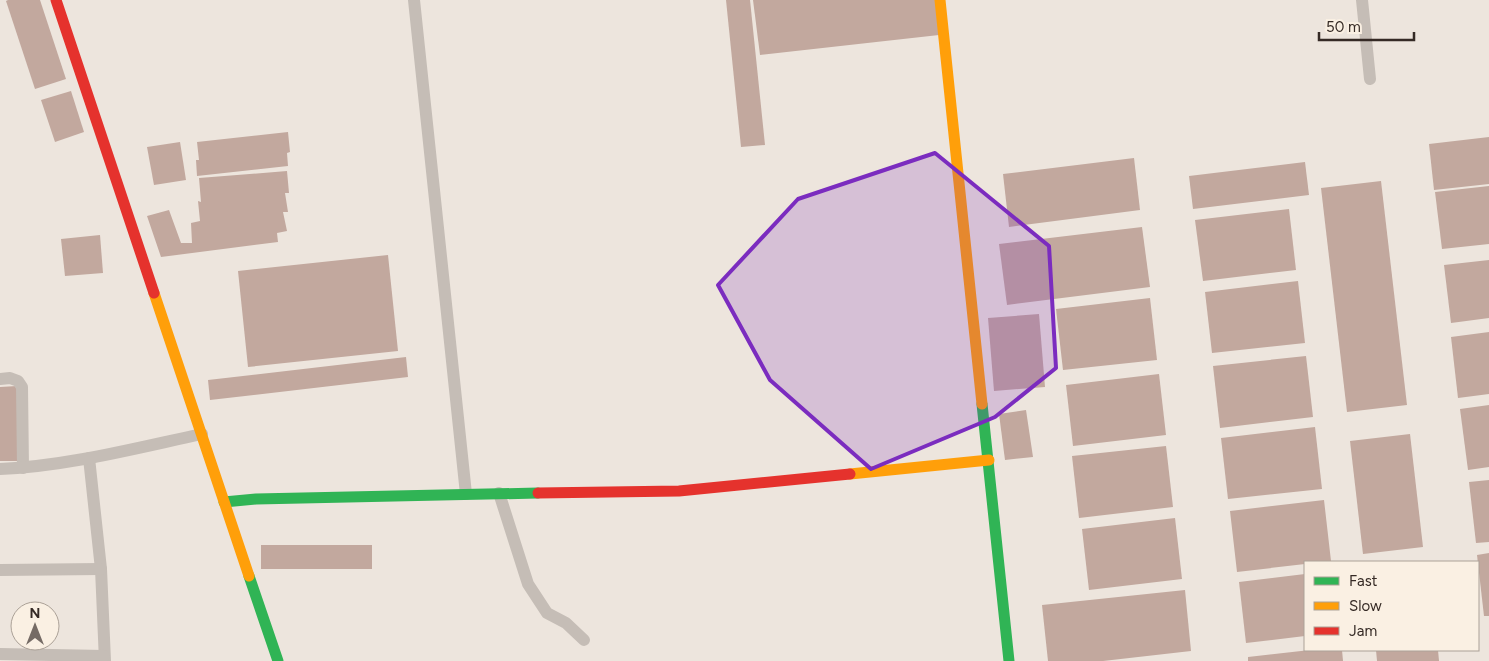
<svg xmlns="http://www.w3.org/2000/svg" width="1489" height="661" font-family="Figtree,sans-serif">
<style>
.building{fill:#c2a89e}
.lines{fill:none;stroke-linecap:round;stroke-linejoin:round}
.street{stroke:#c5bdb6;stroke-width:12}
.fast{stroke:#30b455;stroke-width:11}
.slow{stroke:#ff9f0a;stroke-width:11}
.jam{stroke:#e5322d;stroke-width:11}
.marked{fill:#7b2cbf;fill-opacity:0.2;stroke:#7b2cbf;stroke-width:4;stroke-linejoin:round}
</style>
<rect width="100%" height="100%" fill="#ede5dd"/>
<g class="building">
<polygon points="8,0 40,0 66,79 35,89 6,1"/>
<polygon points="726,0 750,0 765,145 741,147"/>
<polygon points="753,0 936,0 939,35 760,55"/>
<polygon points="71,91 84,132 55,142 41,100"/>
<polygon points="288,132 290,152 287,153 288,166 197,176 196,160 199,160 197,142"/>
<polygon points="1489,137 1489,184 1434,190 1429,144"/>
<polygon points="180,142 186,180 154,185 147,147"/>
<polygon points="1134,158 1140,210 1009,227 1003,174"/>
<polygon points="1305,162 1309,195 1193,209 1189,176"/>
<polygon points="287,171 289,193 285,193 288,212 283,212 287,231 277,233 278,242 161,257 147,216 169,210 181,243 192,243 191,223 200,221 198,201 201,202 199,178"/>
<polygon points="1381,181 1407,405 1347,412 1321,188"/>
<polygon points="1489,186 1489,244 1442,249 1435,192"/>
<polygon points="1289,209 1296,270 1203,281 1195,220"/>
<polygon points="1142,227 1150,287 1007,305 999,244"/>
<polygon points="100,235 103,273 65,276 61,239"/>
<polygon points="388,255 398,351 248,367 238,271"/>
<polygon points="1489,260 1489,318 1451,323 1444,265"/>
<polygon points="1298,281 1305,343 1212,353 1205,292"/>
<polygon points="1150,298 1157,360 1063,370 1056,309"/>
<polygon points="1039,314 1045,387 994,391 988,318"/>
<polygon points="1489,332 1489,394 1458,398 1451,337"/>
<polygon points="1306,356 1313,417 1220,428 1213,366"/>
<polygon points="406,357 408,377 210,400 208,380"/>
<polygon points="1159,374 1166,435 1073,446 1066,385"/>
<polygon points="17,386 18,461 0,461 0,387"/>
<polygon points="1489,405 1489,467 1468,470 1460,409"/>
<polygon points="1026,410 1033,457 1005,460 999,414"/>
<polygon points="1315,427 1322,489 1228,499 1221,438"/>
<polygon points="1410,434 1423,547 1363,554 1350,441"/>
<polygon points="1166,446 1173,507 1079,518 1072,456"/>
<polygon points="1489,480 1489,542 1476,543 1469,482"/>
<polygon points="1324,500 1331,561 1305,562 1305,564 1237,572 1230,511"/>
<polygon points="1175,518 1182,579 1089,590 1082,529"/>
<rect x="261" y="545" width="111" height="24"/>
<polygon points="1489,553 1489,616 1484,616 1477,555"/>
<polygon points="1305,574 1305,636 1246,643 1239,582"/>
<polygon points="1185,590 1191,651 1103,661 1048,661 1042,605"/>
<polygon points="1310,650 1342,650 1343,661 1248,661 1248,657"/>
<polygon points="1376,650 1438,650 1439,661 1377,661"/>
</g>
<g class="lines">
<g class="street">
<polyline points="414,0 466,494"/>
<polyline points="1362,0 1370,79"/>
<polyline points="0,379 10,378 18,381 22,387 23,468"/>
<polyline points="89,458 101,569 105,661"/>
<path d="M0,469C68,466 136,448 202,434"/>
<polyline points="499,493 528,584 547,613 566,623 584,640"/>
<polyline points="0,570 101,569"/>
<polyline points="0,654 104,656"/>
</g>
<g class="fast">
<polyline points="982,404 1009,661"/>
<polyline points="224,502 256,499 538,493"/>
<polyline points="249,576 278,661"/>
</g>
<g class="slow">
<polyline points="940,0 982,404"/>
<polyline points="154,293 249,576"/>
<polyline points="850,474 989,460"/>
</g>
<g class="jam">
<polyline points="56,0 154,293"/>
<polyline points="538,493 679,491 850,474"/>
</g>
</g>
<path class="marked" d="M935,153L1049,246L1056,368L995,417L871,469L770,380L718,285L798,199Z"/>
<rect x="1304" y="561" width="175" height="90" fill="#faf0e3" stroke="#aba197"/>
<rect x="1314" y="577" width="25" height="8" fill="#30b455" stroke="#aba197"/>
<text x="1349" y="586" font-size="15" fill="#352a25">Fast</text>
<rect x="1314" y="602" width="25" height="8" fill="#ff9f0a" stroke="#aba197"/>
<text x="1349" y="611" font-size="15" fill="#352a25">Slow</text>
<rect x="1314" y="627" width="25" height="8" fill="#e5322d" stroke="#aba197"/>
<text x="1349" y="636" font-size="15" fill="#352a25">Jam</text>
<g transform="translate(35 626)"><circle r="24" fill="#faf0e3" stroke="#aba197"/>
<path d="M0-4L9 19L0 12L-9 19Z" fill="#756b65"/>
<text y="-8" font-size="14" font-weight="bold" text-anchor="middle" fill="#352a25">N</text>
</g>
<path d="M1319 32v8h95v-8" fill="none" stroke="#352a25" stroke-width="2.5"/>
<text x="1326" y="32" font-size="15" fill="#352a25" stroke="#faf0e3" stroke-width="4" paint-order="stroke">50 m</text>
</svg>
